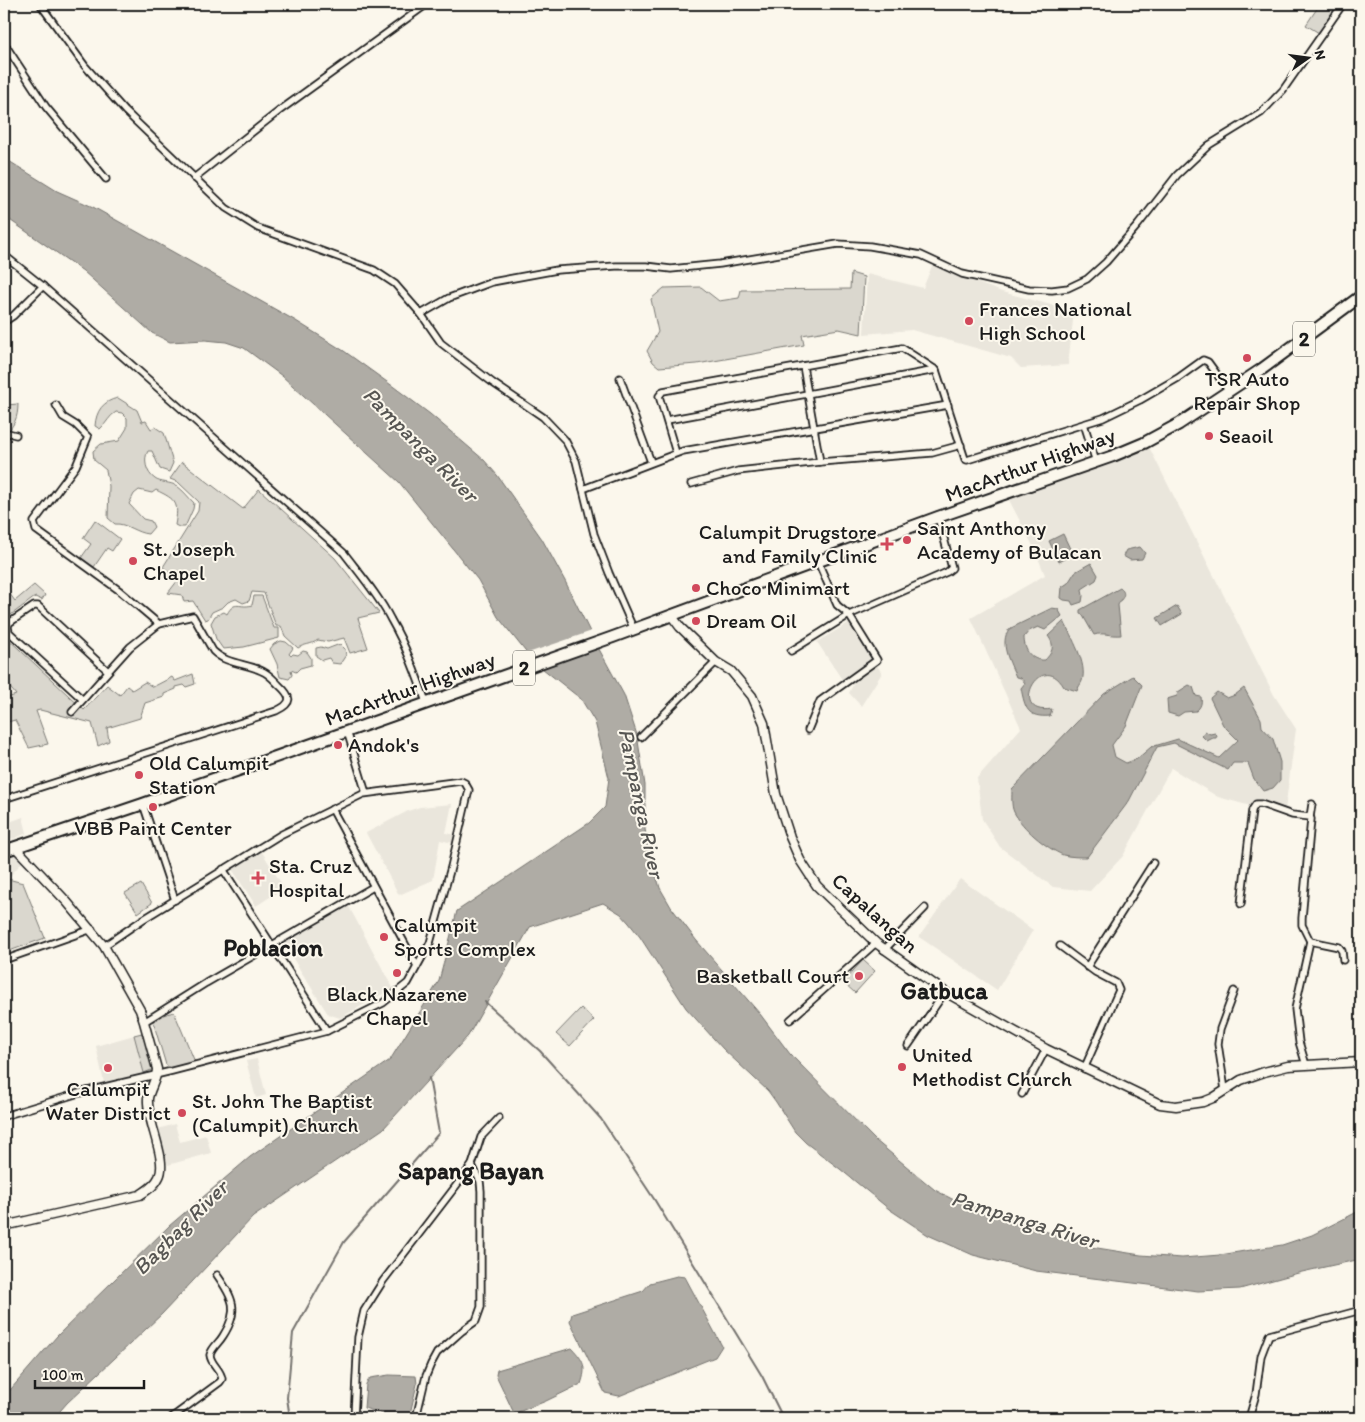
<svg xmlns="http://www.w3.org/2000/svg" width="1365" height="1422" font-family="Itim,sans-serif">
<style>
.built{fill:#eae6dc}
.green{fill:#dad7ce;stroke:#7b7a75}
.water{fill:#afaca5;stroke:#74726e}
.pier{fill:#fbf7ec}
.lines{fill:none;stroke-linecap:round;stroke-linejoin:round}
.stream{stroke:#74726e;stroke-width:2}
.minor-casing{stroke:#1c1c1c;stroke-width:9}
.tertiary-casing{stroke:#1c1c1c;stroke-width:11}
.trunk-casing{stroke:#1c1c1c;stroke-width:14}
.minor{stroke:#fbf7ec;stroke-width:5.5}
.tertiary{stroke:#fbf7ec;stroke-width:8}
.trunk{stroke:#fbf7ec;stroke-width:10}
.poi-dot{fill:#d1495b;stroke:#fbf7ec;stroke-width:2}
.labels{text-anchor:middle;stroke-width:4;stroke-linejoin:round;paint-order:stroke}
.shield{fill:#fbf7ec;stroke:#5f5e5a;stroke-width:1}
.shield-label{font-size:20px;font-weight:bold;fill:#1c1c1c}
.poi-label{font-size:21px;fill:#1c1c1c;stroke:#fbf7ec;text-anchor:start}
.street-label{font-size:21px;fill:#1c1c1c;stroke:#fbf7ec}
.water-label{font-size:22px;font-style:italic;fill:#575653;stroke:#fbf7ec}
.quarter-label{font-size:24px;font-weight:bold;fill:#1c1c1c;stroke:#fbf7ec}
</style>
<rect width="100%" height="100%" fill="#fbf7ec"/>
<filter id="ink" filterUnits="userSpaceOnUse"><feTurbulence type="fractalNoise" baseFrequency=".02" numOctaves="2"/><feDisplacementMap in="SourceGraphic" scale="10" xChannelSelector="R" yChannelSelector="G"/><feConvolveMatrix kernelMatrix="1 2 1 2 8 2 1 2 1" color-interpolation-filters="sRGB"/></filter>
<g filter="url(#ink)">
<g class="built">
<polygon points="932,266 1002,292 1074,311 1068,365 1021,368 1011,358 912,330 864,334 867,274 923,288"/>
<polygon points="1149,447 1274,695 1296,729 1285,810 1258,808 1218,797 1171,768 1123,856 1090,891 1053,887 1000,847 982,819 977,778 1021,728 971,618 1045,575 1034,548 1008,498"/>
<polygon points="852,621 875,659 843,681 817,642"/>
<polygon points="876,664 882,673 861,706 849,693 853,685 849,682"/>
<polygon points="452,804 446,833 455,835 453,843 440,840 433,880 399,895 366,833 408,811 420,807"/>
<polygon points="23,817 27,833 13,839 9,837 4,824"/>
<polygon points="13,852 24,860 4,883 4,855"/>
<polygon points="262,852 284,888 256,906 232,869"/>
<polygon points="960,879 1033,930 997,990 919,937"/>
<polygon points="348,905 393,988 340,1018 328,1014 283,943"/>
<polygon points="134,1035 144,1073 104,1083 96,1046"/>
<polygon points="257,1059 266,1095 256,1098 246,1061"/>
<polygon points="175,1124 180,1142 206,1135 211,1153 168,1165 158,1129"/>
</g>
<g class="green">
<polygon points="1320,4 1328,4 1335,8 1319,33 1306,25"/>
<polygon points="851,273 864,277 861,334 839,329 802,335 804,345 697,364 659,367 653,362 647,351 658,332 651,299 664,288 701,287 719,301 739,298 741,290 850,289"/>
<path d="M4,398H5L6,405L18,404C18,418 14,426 4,436Z"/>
<path d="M118,398L137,410L142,422L146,421L151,429L155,427L164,433L173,463L169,472L160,469L152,451H148C143,459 146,473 155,479C160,483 171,482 177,486C184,491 188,497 194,503L193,509L185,527H179L175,525C179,503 177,500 156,490L152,493L139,490L134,494L129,504L143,519L151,521L154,527L148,534C136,533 126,523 115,524L108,518L109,486L106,470L94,460L93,451L101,444L119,441L127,428V418L122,413L116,412C109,416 107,423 100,429L95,426C96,411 103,401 118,398Z"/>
<path d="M182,462L243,509L259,489L335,558L379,613L358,618L368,648L350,653L344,638L328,642L318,640C311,645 304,644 298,648L285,636L281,626H276L264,593L252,592L249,601L243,603L236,599L228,602L223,607L212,612L208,619L205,620L193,601L184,602L182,595L168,593L178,580L163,567L198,511L199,502L178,482L170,479Z"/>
<polygon points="95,520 120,539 112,551 107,548 94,567 81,558 91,544 83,538"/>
<polygon points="34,585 45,595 42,600 35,597 4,620 4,586 15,601"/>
<path d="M254,596H262L274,628H279V638L244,647L223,649L216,639L211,623L215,616L224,612L227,614C235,599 240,609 252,605Z"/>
<polygon points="4,635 84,710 107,685 120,695 127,686 132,690 145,682 153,687 172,677 175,681 193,674 195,684 186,687 184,685 176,687 176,689 164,694 164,697 145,703 140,718 107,728 109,741 98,746 92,723 40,710 36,711 48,744 29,748 15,720 4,723 4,699 16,695 4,680"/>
<polygon points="281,641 286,642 293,648 289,654 291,656 293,654 298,655 303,651 307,652 311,658 311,665 300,668 296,672 291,670 292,675 289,679 280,677 277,664 270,649 274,644"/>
<polygon points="340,644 345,649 346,655 340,664 332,663 329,658 322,660 316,656 316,648 321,647 327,649"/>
<polygon points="8,879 23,883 45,938 4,953 4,883"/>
<polygon points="141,884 152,903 138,913 125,893"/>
<polygon points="863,960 875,971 855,993 843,982"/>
<polygon points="581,1008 594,1020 570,1046 556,1034"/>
<polygon points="174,1012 195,1062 170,1068 166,1065 152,1018"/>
<polygon points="146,1032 156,1068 144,1073 134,1035"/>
</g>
<g class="water">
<polygon points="4,158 57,191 93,207 296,321 344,351 394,387 430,414 484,460 497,475 542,539 565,581 594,640 624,695 637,735 645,785 645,829 648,848 660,888 671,907 696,940 760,1014 790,1054 875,1140 935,1190 952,1199 1091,1247 1141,1255 1182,1258 1220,1255 1282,1245 1312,1235 1361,1210 1361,1259 1302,1272 1240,1289 1198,1291 1036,1271 973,1255 928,1235 889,1209 840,1169 806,1143 795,1132 776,1102 768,1091 723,1049 686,1008 640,937 629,923 621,914 603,903 530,927 468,1036 383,1129 253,1217 162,1314 67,1403 54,1418 4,1418 4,1397 57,1336 169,1226 250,1157 390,1060 439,981 457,911 589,823 605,807 609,778 595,722 581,699 533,661 498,617 478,580 399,482 282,376 244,348 226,342 205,340 170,342 152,333 83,271 4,216"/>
<polygon points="1063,534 1073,555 1059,562 1049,541"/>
<polygon points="1140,547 1145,553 1142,559 1130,560 1123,556 1126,550"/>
<polygon points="1091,563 1098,575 1096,580 1082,589 1083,596 1082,602 1073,605 1071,601 1064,600 1061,598 1062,587 1068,583 1075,572"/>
<path d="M1120,588C1128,594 1121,599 1118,605L1121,635C1111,636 1103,632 1094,635L1082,614L1080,613V610Z"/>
<polygon points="1177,606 1182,614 1162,626 1157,618"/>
<path d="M1052,608L1058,609L1062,616L1045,630L1038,627L1029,631L1024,637C1024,650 1031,661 1045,660C1053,652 1055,645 1048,636L1064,621C1071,637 1088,664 1082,681C1081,684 1078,687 1077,691L1064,687C1041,647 1006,717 1052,709L1050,716C1027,718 1025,708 1021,688L1025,683L1021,678L1016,677C1010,662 999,644 1009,629Z"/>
<path d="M1133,676L1142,685L1126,726L1112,745L1115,757L1126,763L1137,759L1151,747L1178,739L1219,758L1238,740L1223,725L1210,698L1217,692L1227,698L1235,695L1244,688L1261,719L1262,727L1273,739L1280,762V780L1273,788L1263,791L1254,779L1248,763H1233L1228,770L1174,743L1157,747L1129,801L1087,857C1079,857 1071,857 1063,855C1046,848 1022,828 1014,812C1011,806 1012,796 1012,789L1104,694Z"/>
<path d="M1189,685L1193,687L1196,696L1201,697C1202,703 1201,707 1196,711L1184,712L1178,716L1168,713L1167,699L1177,696L1178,692Z"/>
<polygon points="1205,731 1210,734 1215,733 1217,735 1216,738 1213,738 1207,741 1201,735"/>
<polygon points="677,1276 685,1277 722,1346 715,1357 619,1396 605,1393 570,1321 572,1314 643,1291 650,1283"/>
<path d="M572,1348C584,1361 587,1367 581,1384L546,1401L516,1413L513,1411L496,1375L497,1370Z"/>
<polygon points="389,1375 416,1376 417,1384 409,1418 397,1418 364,1408 366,1384 370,1378"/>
</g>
<polygon class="pier" points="592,631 601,648 539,669 531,663 525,654"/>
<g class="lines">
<g class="stream">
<polyline points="485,1002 540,1051 601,1119 654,1199 762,1376 783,1418"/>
<polyline points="290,1418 287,1398 293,1333 344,1242 439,1133 429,1078"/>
</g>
<g class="minor-casing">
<g id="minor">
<polyline points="40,4 85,66 125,111 226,208 258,228 374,270 395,284 421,314 441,343 493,383 543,417 565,440 576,461 594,534 609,573 634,630"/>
<polyline points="4,43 46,107 106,179"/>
<polyline points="194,178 279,111 427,4"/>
<path d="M4,255L44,287L344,553C360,574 379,596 391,620C406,646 416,674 426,702"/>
<polyline points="421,314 449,298 492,282 557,270 616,266 646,266 671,269 720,264 838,244 870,246 921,255 962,274 1029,289 1052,290 1068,288 1087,279 1106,262 1138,225 1177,175 1209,145 1261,113 1283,90 1343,4"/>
<polyline points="4,322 13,316 43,286"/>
<polyline points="803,366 820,462"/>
<polyline points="620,378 651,462"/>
<polyline points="667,420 936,370"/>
<polyline points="1084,424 1096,462"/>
<polyline points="4,432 16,435"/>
<polyline points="676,453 659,396 663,391 902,348 936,370 965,459 967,460 1103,418 1140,400 1178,378 1203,360 1208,362 1229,391"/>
<polyline points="691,484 738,471 820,462 932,453 961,445"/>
<polyline points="583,489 683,451 948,405"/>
<polyline points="791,651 849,615 947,572 952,568 938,517"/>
<polyline points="82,699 9,632 8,627 9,623 34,606 38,606 108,671"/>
<polyline points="72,712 130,647 159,624"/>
<polyline points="808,730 820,701 877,660 849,615 837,605 818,562"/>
<polyline points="347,731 366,793"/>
<polyline points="641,737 716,662"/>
<path d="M4,799L276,711C293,703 292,697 279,685C275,681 270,675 264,672C248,663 227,665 213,651L193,616L159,624L120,591L36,530L34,522L76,466L88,437L76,425L63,417L56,405"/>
<polyline points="143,804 175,900"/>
<polyline points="332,809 417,966"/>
<polyline points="1310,817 1312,804"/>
<polyline points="223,869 327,1031"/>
<polyline points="1241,904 1252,810 1256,804 1261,804 1292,815 1310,817 1311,819 1302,918 1302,925 1310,941 1295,1009 1299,1042 1306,1065"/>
<polyline points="1310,941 1339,947 1342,951 1343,960"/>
<polyline points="1060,946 1095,972 1116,983 1119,990 1084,1069"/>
<polyline points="884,950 925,908"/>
<polyline points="4,960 92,929"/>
<polyline points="1087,967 1153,863"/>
<polyline points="790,1020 876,943"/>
<polyline points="144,1022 206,983 373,887"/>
<polyline points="908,1046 945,992"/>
<polyline points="1225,1090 1218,1044 1220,1029 1234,991"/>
<polyline points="1022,1094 1046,1049"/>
<polyline points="4,1116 79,1093 172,1071 327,1031 383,1003 408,983 430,943 451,867 469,790 465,783 461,781 363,794 280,835 142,920 104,946"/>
<path d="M171,1418L220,1382L222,1379C221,1369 211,1365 210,1355C212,1347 219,1343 223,1336C240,1310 233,1298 217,1275"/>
<polyline points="354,1418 358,1337 364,1311 383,1281 472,1165 481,1137 499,1118"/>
<polyline points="416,1418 426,1376 431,1364 437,1353 444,1347 462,1331 476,1321 481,1307 481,1191 480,1181 472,1165"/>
<polyline points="1249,1418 1256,1394 1261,1356 1269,1335 1361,1310"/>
</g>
</g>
<g class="tertiary-casing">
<g id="tertiary">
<polyline points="671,615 680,627 716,662 731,671 752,696 764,723 776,794 790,837 800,860 817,886 876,943 945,992 1046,1049 1160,1104 1176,1106 1203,1102 1213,1098 1241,1080 1264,1072 1288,1066 1361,1062"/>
<path d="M4,1226L140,1195C147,1190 155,1186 159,1177C168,1160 146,1120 148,1098C150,1088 157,1079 157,1069L144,1022L140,1010L104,946L67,902L15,847"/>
</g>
</g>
<g class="trunk-casing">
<polyline id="trunk" points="4,851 143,804 613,637 938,517 1113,456 1144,443 1179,424 1262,369 1361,296"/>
</g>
<use href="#minor" class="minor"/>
<use href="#tertiary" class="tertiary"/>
<use href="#trunk" class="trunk"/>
</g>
</g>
<g class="poi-dot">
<circle cx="969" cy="321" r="5"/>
<circle cx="1247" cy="358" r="5"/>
<circle cx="1209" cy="436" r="5"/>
<circle cx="907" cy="540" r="5"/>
<path d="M884.5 536.5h5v5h5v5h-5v5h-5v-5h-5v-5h5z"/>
<circle cx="133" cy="561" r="5"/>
<circle cx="696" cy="588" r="5"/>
<circle cx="696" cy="621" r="5"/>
<circle cx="338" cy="745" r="5"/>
<circle cx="139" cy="775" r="5"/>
<circle cx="153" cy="807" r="5"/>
<path d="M255.5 870.5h5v5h5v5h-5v5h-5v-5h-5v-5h5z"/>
<circle cx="384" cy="937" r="5"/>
<circle cx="397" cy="973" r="5"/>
<circle cx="859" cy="976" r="5"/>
<circle cx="902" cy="1067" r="5"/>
<circle cx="108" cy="1068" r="5"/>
<circle cx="182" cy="1113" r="5"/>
</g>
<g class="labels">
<g class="shield">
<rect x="1293" y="321.5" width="22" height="35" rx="4"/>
<rect x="513" y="650.5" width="22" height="35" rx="4"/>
</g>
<g class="shield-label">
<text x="1304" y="346">2</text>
<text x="524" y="675">2</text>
</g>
<g class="poi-label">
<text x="979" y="316">Frances National<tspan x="979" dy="24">High School</tspan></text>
<text x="1247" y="386" text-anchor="middle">TSR Auto<tspan x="1247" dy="24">Repair Shop</tspan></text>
<text x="1219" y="443">Seaoil</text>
<text x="917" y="535">Saint Anthony<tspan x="917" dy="24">Academy of Bulacan</tspan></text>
<text x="877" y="539" text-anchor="end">Calumpit Drugstore<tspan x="877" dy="24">and Family Clinic</tspan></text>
<text x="143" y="556">St. Joseph<tspan x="143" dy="24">Chapel</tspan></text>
<text x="706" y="595">Choco Minimart</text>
<text x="706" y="628">Dream Oil</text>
<text x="348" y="752">Andok's</text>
<text x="149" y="770">Old Calumpit<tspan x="149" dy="24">Station</tspan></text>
<text x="153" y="835" text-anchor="middle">VBB Paint Center</text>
<text x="269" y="873">Sta. Cruz<tspan x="269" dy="24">Hospital</tspan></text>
<text x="394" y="932">Calumpit<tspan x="394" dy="24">Sports Complex</tspan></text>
<text x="849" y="983" text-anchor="end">Basketball Court</text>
<text x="397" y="1001" text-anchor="middle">Black Nazarene<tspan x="397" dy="24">Chapel</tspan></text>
<text x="912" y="1062">United<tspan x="912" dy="24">Methodist Church</tspan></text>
<text x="108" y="1096" text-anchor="middle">Calumpit<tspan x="108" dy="24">Water District</tspan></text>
<text x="192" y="1108">St. John The Baptist<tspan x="192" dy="24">(Calumpit) Church</tspan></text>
</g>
<g class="street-label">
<text transform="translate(1030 465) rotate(-20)" y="7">MacArthur Highway</text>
<text transform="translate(410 689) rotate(-20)" y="7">MacArthur Highway</text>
<text transform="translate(875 913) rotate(42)" y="7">Capalangan</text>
</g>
<g class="water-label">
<text transform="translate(421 444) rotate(45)" y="8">Pampanga River</text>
<text transform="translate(642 803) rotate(78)" y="8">Pampanga River</text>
<text transform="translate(1025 1219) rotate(17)" y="8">Pampanga River</text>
<text transform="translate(180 1227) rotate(-45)" y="8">Bagbag River</text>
</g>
<g class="quarter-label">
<text x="273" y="956">Poblacion</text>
<text x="944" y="999">Gatbuca</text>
<text x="471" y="1179">Sapang Bayan</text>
</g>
</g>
<rect width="1365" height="1422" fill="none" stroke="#fbf7ec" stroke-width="20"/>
<rect x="10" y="10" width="1345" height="1402" fill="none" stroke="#1c1c1c" stroke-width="2" filter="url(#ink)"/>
<g transform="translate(1308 58) rotate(76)" stroke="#fbf7ec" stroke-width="4" paint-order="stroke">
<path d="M0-4L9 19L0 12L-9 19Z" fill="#1c1c1c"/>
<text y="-8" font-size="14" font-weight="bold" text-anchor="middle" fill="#1c1c1c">N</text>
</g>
<path d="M35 1380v8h109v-8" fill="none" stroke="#1c1c1c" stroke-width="2.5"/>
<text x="42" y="1380" font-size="15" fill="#1c1c1c" stroke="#fbf7ec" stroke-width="4" paint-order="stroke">100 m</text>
</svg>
